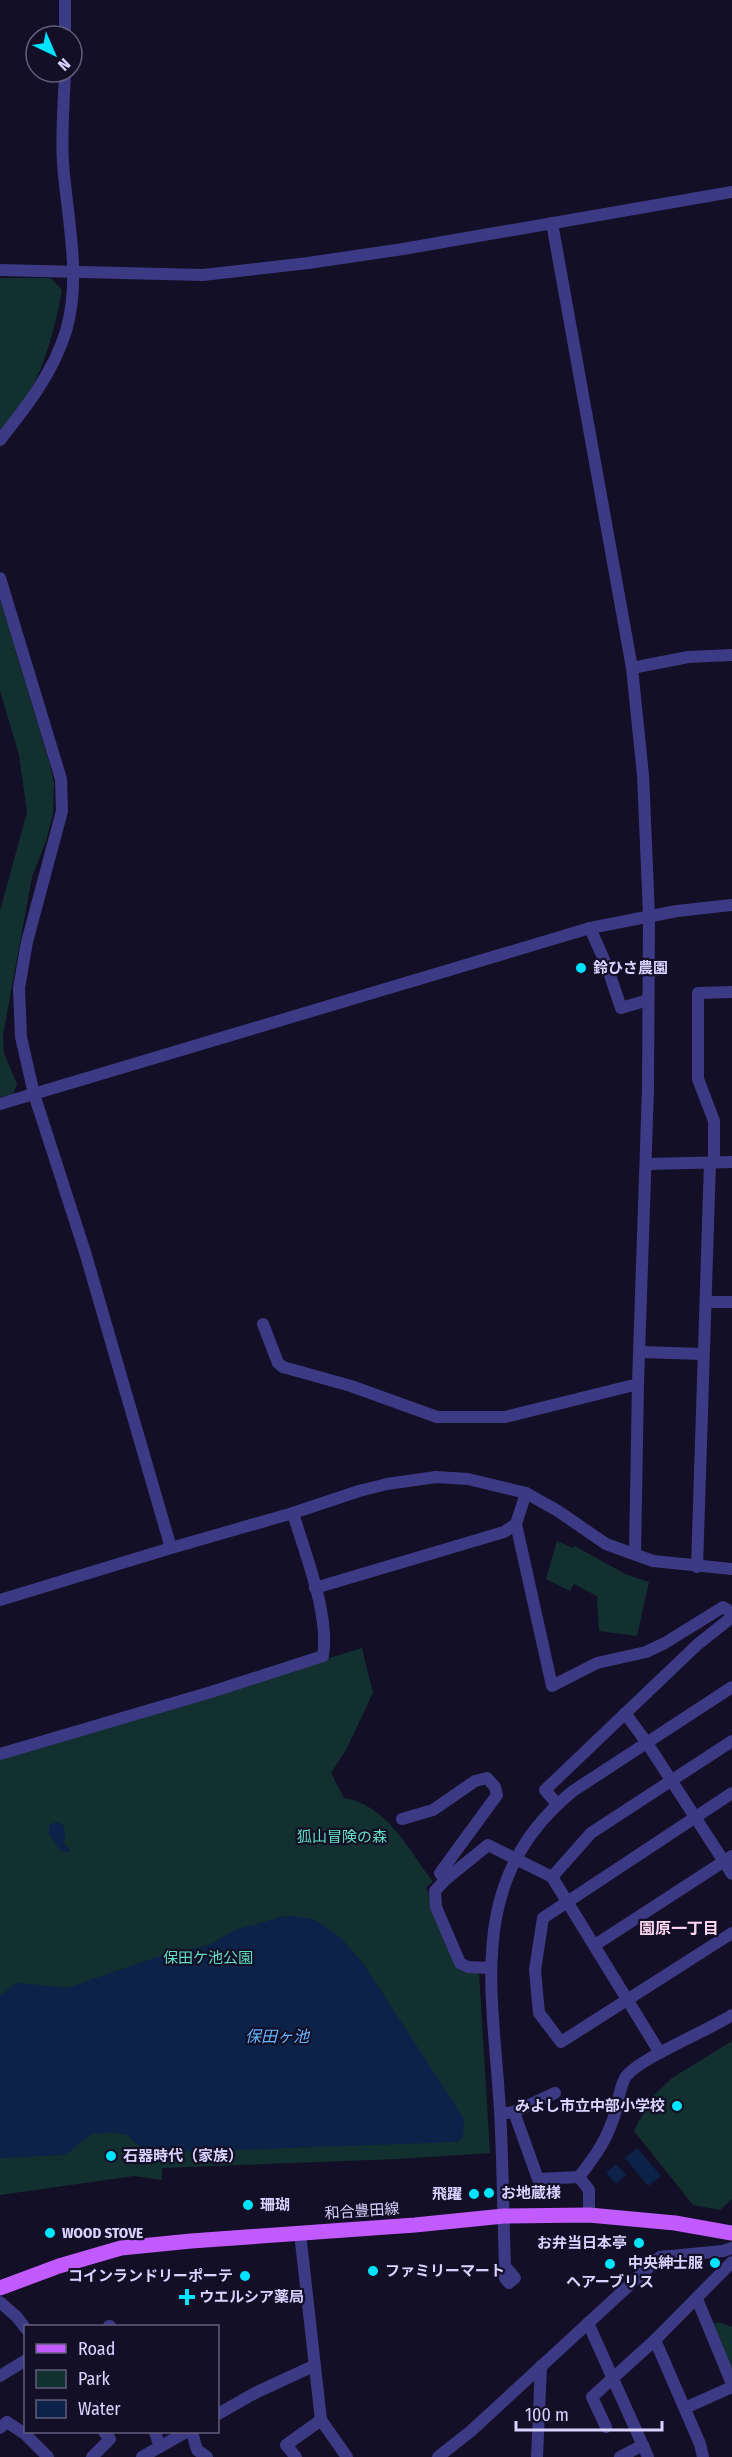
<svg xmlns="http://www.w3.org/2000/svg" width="732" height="2457" font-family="'Fira Sans Condensed','Noto Sans JP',sans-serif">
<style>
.green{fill:#12302f}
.water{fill:#0c2248}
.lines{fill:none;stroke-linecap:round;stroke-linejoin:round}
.minor{stroke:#3d3a85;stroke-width:12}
.major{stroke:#c25bff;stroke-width:15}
.poi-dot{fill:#00e5ff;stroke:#130f26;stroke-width:2}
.labels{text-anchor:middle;stroke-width:4.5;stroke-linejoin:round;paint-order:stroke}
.poi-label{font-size:15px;font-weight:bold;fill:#d9d4ff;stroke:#130f26;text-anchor:start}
.park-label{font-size:15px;fill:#5fe0c0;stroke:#130f26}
.street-label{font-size:15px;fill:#d9d4ff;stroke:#130f26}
.neighbourhood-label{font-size:16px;font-weight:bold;fill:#ffd6f0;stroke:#130f26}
.water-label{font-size:16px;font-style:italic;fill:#62b6ff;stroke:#130f26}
</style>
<rect width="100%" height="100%" fill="#130f26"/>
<g class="green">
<path d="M0,278H51L62,290C55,329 43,376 19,409C14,417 6,423 0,430Z"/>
<polygon points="0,599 50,765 54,783 53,814 46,841 32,877 3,1035 4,1053 17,1084 13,1094 0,1097 0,911 27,812 19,755 0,691"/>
<polygon points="557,1541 573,1548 575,1546 625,1574 649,1582 637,1636 599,1631 597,1596 574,1584 570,1591 546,1579"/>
<path d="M362,1648L373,1693L346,1750L331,1773L344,1798C386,1804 409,1850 433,1882L426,1887L456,1965L479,1972L490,2153L398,2159L162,2168V2180L134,2176L0,2195V1758Z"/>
<polygon points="732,2041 732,2199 720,2210 693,2205 634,2131 651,2098 672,2078"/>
<polygon points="718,2322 732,2327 732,2374 711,2325"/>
</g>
<g class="water">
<polygon points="57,1822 63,1825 65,1832 64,1844 70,1849 70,1852 61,1851 49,1835 49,1825"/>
<polygon points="292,1916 313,1919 326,1927 342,1939 363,1963 464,2119 463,2137 457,2142 148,2153 127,2135 113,2132 92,2134 65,2155 0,2158 0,1996 13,1985 20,1983 67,1988 154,1958 209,1945 235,1930 281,1917"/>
<polygon points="637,2148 661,2176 648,2186 625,2158"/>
<polygon points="616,2164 626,2175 616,2184 606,2173"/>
</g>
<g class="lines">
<g class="minor">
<polyline points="65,36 65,0"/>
<polyline points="552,223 632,668 643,775 649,915 648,1088 638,1384 635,1554"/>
<polyline points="0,270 203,275 308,263 403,249 732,192"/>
<path d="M0,440C27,406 53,373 66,331C82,277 67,218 63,163C61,133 64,102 65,72"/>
<polyline points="0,578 61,779 62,811 27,942 19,988 21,1037 34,1094 85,1252 171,1548"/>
<polyline points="632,668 688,657 732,655"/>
<polyline points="590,928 608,969 621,1008 648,1000"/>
<polyline points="0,1104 590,928 677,911 732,905"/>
<polyline points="714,1162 714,1121 698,1079 698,993 732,992"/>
<polyline points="646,1164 732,1162"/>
<polyline points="706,1302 732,1302"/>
<polyline points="263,1324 278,1363 283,1367 351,1386 437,1417 505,1417 638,1384"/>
<polyline points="640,1352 702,1354"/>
<polyline points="516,1524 526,1493"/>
<polyline points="697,1567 710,1162"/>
<polyline points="315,1588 504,1532 516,1524 552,1686 597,1663 646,1652 665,1643 723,1607 732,1613"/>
<polyline points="0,1600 171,1548 293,1513 359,1491 387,1484 436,1477 468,1479 526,1493 558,1511 606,1544 653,1561 732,1569"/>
<polyline points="625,1713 647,1743 732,1874"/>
<path d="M0,1754L211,1692L323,1656C330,1615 305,1554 293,1513"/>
<polyline points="732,1793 543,1918 535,1970 538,2003 539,2013 561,2042 732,1933"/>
<polyline points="557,1804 545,1790 698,1644 732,1617"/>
<polyline points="402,1819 433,1810 475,1781 487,1778 495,1787 497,1795 440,1873 445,1880 435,1891 436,1907 460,1963 468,1967 490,1968"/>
<polyline points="552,1877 591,1833 732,1741"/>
<polyline points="445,1880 488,1845 552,1877 660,2053"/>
<polyline points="595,1945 732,1856"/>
<polyline points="514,2112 538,2179 579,2177"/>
<polyline points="507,2113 514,2112 555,2093"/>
<path d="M589,2215V2190L579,2177C592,2160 605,2143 612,2122C618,2109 618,2091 625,2078C635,2060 710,2030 732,2015"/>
<polyline points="300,2233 321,2420 347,2457"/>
<path d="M506,2270L505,2278L509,2283L515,2278L505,2266C503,2214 503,2163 500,2111C493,1990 464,1880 573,1791L732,1687"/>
<polyline points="697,2299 732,2384"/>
<polyline points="0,2302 17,2317 26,2329"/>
<polyline points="588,2323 648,2457"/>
<polyline points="109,2326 110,2326"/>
<polyline points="655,2340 700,2444 703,2457"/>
<polyline points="0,2376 26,2360"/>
<polyline points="685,2408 732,2387"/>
<polyline points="218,2414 255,2393 309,2368"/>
<polyline points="606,2427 592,2397 655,2340 732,2262"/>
<polyline points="0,2428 7,2422 25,2434 48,2457"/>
<polyline points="155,2432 160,2447"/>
<polyline points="192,2432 197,2450 207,2457"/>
<polyline points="92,2457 110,2439 104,2432"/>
<polyline points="142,2457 186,2432"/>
<polyline points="296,2457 286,2445 321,2420"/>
<polyline points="438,2457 471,2431 660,2257 723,2251 732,2248"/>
<polyline points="537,2457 541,2366"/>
<polyline points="620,2457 643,2445"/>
</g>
<polyline class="major" points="0,2288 59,2266 121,2248 191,2241 415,2225 504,2216 589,2215 675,2223 732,2233"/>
</g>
<g class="poi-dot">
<circle cx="581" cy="968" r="6"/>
<circle cx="677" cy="2106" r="6"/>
<circle cx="111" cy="2156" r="6"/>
<circle cx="489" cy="2193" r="6"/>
<circle cx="474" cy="2194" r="6"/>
<circle cx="248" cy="2205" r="6"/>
<circle cx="50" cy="2233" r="6"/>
<circle cx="639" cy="2243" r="6"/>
<circle cx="715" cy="2263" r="6"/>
<circle cx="610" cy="2264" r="6"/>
<circle cx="373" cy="2271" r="6"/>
<circle cx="245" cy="2276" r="6"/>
<path d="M184 2288h6v6h6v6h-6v6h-6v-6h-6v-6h6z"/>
</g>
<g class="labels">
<g class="poi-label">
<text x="593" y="973">鈴ひさ農園</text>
<text x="665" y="2111" text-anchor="end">みよし市立中部小学校</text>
<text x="123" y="2161">石器時代（家族）</text>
<text x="501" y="2198">お地蔵様</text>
<text x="462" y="2199" text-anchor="end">飛躍</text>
<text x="260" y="2210">珊瑚</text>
<text x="62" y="2238">WOOD STOVE</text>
<text x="627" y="2248" text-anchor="end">お弁当日本亭</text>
<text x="703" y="2268" text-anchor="end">中央紳士服</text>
<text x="385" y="2276">ファミリーマート</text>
<text x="233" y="2281" text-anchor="end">コインランドリーポーテ</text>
<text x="610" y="2287" text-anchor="middle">ヘアーブリス</text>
<text x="199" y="2302">ウエルシア薬局</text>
</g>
<g class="park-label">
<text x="342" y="1842">狐山冒険の森</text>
<text x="208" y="1963">保田ケ池公園</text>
</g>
<g class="street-label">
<text transform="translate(362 2211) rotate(-4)" y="5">和合豊田線</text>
</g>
<g class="neighbourhood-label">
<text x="679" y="1934">園原一丁目</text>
</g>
<g class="water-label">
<text x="277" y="2042">保田ヶ池</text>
</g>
</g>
<rect x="24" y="2325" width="195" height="108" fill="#130f26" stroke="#625e7d" stroke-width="1.5"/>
<rect x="36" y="2344" width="30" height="9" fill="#c25bff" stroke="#625e7d" stroke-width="1.5"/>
<text x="78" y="2355" font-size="18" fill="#d9d4ff">Road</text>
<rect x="36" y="2370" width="30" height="18" fill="#12302f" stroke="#625e7d" stroke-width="1.5"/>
<text x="78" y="2385" font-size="18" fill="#d9d4ff">Park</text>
<rect x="36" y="2400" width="30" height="18" fill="#0c2248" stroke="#625e7d" stroke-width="1.5"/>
<text x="78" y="2415" font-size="18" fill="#d9d4ff">Water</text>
<g transform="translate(54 54) rotate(136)"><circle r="28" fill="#130f26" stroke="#625e7d" stroke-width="1.5"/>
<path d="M0-4.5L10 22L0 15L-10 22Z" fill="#00e5ff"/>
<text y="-9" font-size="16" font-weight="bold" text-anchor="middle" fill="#d9d4ff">N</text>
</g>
<path d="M516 2421v9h146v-9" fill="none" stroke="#d9d4ff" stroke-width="3"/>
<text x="525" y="2421" font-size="18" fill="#d9d4ff" stroke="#130f26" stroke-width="4.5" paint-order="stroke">100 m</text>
</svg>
